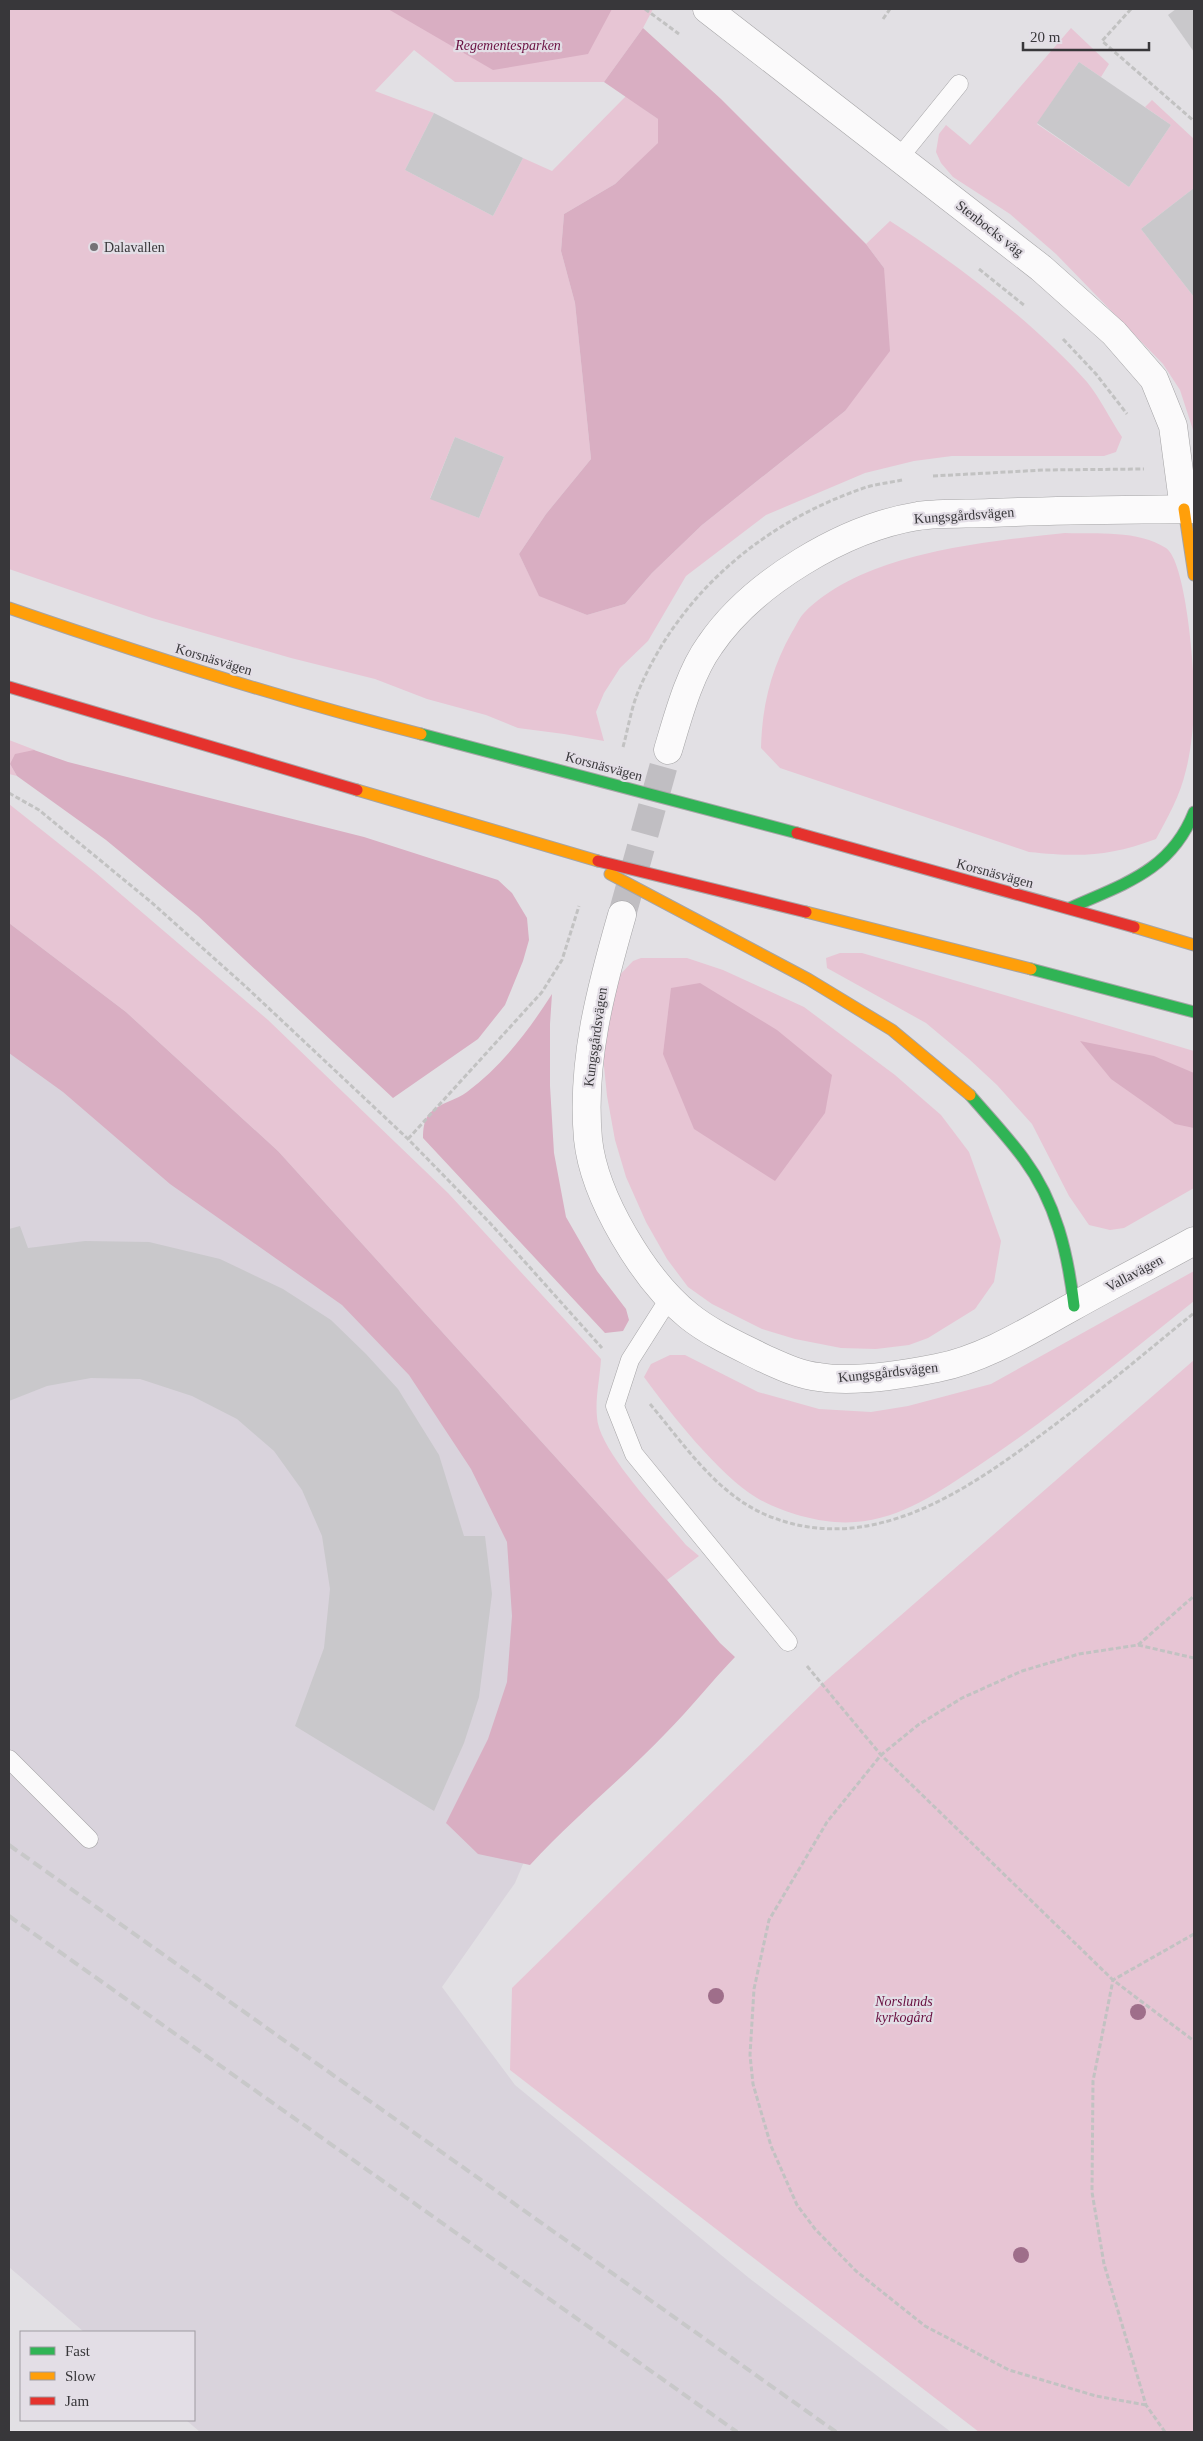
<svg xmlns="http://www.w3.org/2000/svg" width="1203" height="2441" font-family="Georgia,serif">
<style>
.built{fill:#d9d3dc}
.green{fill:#e7c5d4;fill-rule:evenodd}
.forest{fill:#d9aec2}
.building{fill:#c9c8cb}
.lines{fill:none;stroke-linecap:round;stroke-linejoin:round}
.street-tunnel{stroke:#c0bec2;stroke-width:28;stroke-dasharray:28 14;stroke-linecap:butt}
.lane-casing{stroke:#a5a4a6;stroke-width:19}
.street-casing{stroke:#a5a4a6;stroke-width:29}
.fast-casing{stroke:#a5a4a6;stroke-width:13}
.slow-casing{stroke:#a5a4a6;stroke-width:13}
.jam-casing{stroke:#a5a4a6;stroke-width:13}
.path{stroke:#c2c2c2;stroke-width:3;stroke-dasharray:5 2.5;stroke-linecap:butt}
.lane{stroke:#fbfafb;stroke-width:18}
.street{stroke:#fbfafb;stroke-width:28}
.fast{stroke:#30b455;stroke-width:11}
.slow{stroke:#ff9f0a;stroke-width:11}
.jam{stroke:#e5322d;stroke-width:11}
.rail{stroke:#c8c8c9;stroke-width:4;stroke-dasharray:10 5;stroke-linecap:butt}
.tree{fill:#9f6e8a}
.poi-dot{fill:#747276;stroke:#e3dee6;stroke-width:2}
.labels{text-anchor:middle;stroke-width:4.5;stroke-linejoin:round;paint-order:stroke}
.park-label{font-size:14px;font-style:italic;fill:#691041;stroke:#e3dee6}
.street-label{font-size:14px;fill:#38373a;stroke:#e3dee6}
.poi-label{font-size:14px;fill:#38373a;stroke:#e3dee6;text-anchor:start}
</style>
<rect width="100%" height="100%" fill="#e2e0e4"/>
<polygon class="built" points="9,1001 369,1280 538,1523 579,1732 515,1883 442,1987 515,2085 749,2278 951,2432 200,2432 186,2420 194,2420 194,2332 84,2332 9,2267"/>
<g class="green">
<path d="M9,9H653L643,28L604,82H455L414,50L375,91L434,113L405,170L493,216L523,158L552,171L626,96L658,119V144L615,184L564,214L561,251L575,303L591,459L546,514L519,554L539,595L587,615L625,604L652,573L702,525L845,411L884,268L866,244L890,221C957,264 1034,323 1087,382C1100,398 1110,419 1122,437L1116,452L1104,456H952L914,461L865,473L766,515L686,576L648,641L620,668L604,693L596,712L604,741L564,734L518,728L486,715L427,699L375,679L291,658L152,618L9,569ZM455,437L504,457L479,518L430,498Z"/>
<polygon points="1071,28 1109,64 1101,77 1079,62 1037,124 1129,187 1171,125 1145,107 1152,100 1194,139 1194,188 1141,229 1194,297 1194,433 1180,390 1163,364 1056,254 1010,214 953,177 941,163 936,152 939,134 946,125 970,145"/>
<path d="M1065,533C1097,534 1138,530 1166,548C1187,562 1196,683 1194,710C1193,729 1191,751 1186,770C1180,796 1168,817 1156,839C1108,857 1079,857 1029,852L780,768L761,748C762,706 771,669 792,632C796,626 799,618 804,613C864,552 985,542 1065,533Z"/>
<polygon points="9,740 35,750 10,764 17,776 9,774"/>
<path d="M9,804L96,873L268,1020L448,1193L601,1359C600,1378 595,1398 597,1417C598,1450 663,1517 686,1545L699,1556L667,1580L278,1151L126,1012L9,923Z"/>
<polygon points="840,953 862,953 1194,1051 1194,1188 1124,1228 1110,1230 1089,1225 1069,1196 1032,1124 997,1085 969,1059 926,1023 827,968 826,958"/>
<polygon points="641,958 687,958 723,970 804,1007 895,1075 941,1115 969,1152 1001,1241 994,1282 975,1309 928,1338 909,1345 876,1349 841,1348 795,1339 762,1329 712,1304 688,1287 667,1259 646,1222 626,1177 615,1140 607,1096 600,1027 613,982 633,961"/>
<path d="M1194,1271V1301C1123,1358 1053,1416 978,1466C940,1491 902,1519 855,1522C825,1525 783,1513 757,1498C719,1475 670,1413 644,1377L651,1364L670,1355H685L758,1392L819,1409L871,1412L908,1406L991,1384Z"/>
<polygon points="1194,1360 1194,2432 979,2432 510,2070 512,1988 822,1684"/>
</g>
<g class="forest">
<polygon points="388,9 612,9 588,54 493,70"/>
<polygon points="643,28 721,99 866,244 884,268 890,351 845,411 702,525 652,573 625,604 587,615 539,596 519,554 546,514 591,459 575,303 561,251 564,214 615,184 658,143 658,119 604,82"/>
<polygon points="34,750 68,762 364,837 498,880 512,893 527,918 529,940 523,961 505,1005 478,1039 393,1098 198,916 106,840 17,776 10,764 15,754"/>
<path d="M9,923L126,1012L278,1151L667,1580L720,1643L735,1657C711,1682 690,1709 665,1734C622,1779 573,1818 530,1865L478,1854L446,1823L488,1739L507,1682L512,1616L507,1542L471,1469L409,1375L342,1305L170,1184L63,1092L9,1053Z"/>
<polygon points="700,983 777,1030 832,1075 825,1113 775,1181 694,1129 663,1054 671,988"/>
<path d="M552,994L550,1024V1086L554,1153L566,1217L597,1271L626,1309L629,1320L623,1331L605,1333L423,1138C423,1129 424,1119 430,1113C439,1103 457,1100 467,1092C502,1066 529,1030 552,994Z"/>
<polygon points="1080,1041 1154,1056 1194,1073 1194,1128 1175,1124 1111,1079"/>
</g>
<g class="building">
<polygon points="1176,9 1194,9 1194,52 1168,15"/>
<polygon points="1079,62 1171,125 1129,187 1037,123"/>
<polygon points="434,113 523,158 493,216 405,170"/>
<polygon points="1194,188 1194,297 1141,229"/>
<polygon points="455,437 504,457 479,518 430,499"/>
<polygon points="20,1226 28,1248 85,1241 149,1242 220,1259 283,1289 331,1320 366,1354 398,1389 439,1455 464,1536 485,1536 492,1594 479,1697 464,1743 434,1811 295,1726 324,1648 330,1589 322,1536 302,1490 274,1451 237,1419 192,1396 140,1379 91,1378 47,1386 9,1401 9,1229"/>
</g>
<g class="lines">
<polyline class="street-tunnel" points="622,915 668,750"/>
<g class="lane-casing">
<g id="lane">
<polyline points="899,158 959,84"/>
<polyline points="670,1297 630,1360 615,1406 634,1454 788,1642"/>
<polyline points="9,1759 89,1839"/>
</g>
</g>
<g class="street-casing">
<g id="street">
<polyline points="707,9 1041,268 1114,333 1154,379 1173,426 1184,509"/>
<path d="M668,750C678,717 689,674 710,645C752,583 844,528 918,516C941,513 966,514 990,513C1058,510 1126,510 1194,509"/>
<path d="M622,915C601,988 581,1062 588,1139C594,1197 644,1280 689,1316C710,1333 739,1346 763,1358C781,1366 799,1375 819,1377C854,1383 902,1375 937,1368C984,1359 1030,1330 1072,1307C1113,1284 1154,1263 1194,1241"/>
</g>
</g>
<g class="fast-casing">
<g id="fast">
<polyline points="421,734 797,833"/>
<path d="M1070,908C1123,884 1171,871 1194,812"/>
<polyline points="1031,969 1194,1012"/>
<path d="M970,1095C988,1116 1008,1137 1024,1159C1056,1202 1068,1254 1074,1306"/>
</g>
</g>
<g class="slow-casing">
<g id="slow">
<polyline points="1184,509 1194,575"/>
<path d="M9,608C145,655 282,699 421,734"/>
<polyline points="357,790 598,861"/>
<polyline points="610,874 808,979 892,1030 970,1095"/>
<polyline points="806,912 1031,969"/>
<polyline points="1134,927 1194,945"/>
</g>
</g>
<g class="jam-casing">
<g id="jam">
<polyline points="9,687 357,790"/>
<polyline points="797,833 1134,927"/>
<polyline points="598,861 806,912"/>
</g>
</g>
<g class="path">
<polyline points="645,9 679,34"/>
<polyline points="1131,9 1102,41 1194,121"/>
<polyline points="883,19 890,9"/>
<polyline points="979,269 1025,306"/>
<polyline points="1063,339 1096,374 1127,414"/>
<polyline points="933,476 1044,470 1144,469"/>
<path d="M623,747C628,729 631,709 638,692C679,594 761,524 861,489C874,484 888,483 902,480"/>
<polyline points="9,793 39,810 151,902 244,985 408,1139 490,1223 602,1348"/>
<polyline points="408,1139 542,992 562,960 579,906"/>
<path d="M650,1404C683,1443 715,1492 764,1514C869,1560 968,1490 1049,1429C1099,1392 1146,1352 1194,1313"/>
<polyline points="1138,1645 1194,1596"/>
<polyline points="807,1666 881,1755 1113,1980 1194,2041"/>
<polyline points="1146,2405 1096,2396 1009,2370 925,2326 856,2271 815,2229 797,2205 771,2146 753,2084 750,2055 754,1989 769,1920 827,1822 881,1755 918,1725 962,1698 1022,1671 1079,1654 1138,1645 1194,1658"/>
<polyline points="1165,2432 1146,2405 1104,2264 1092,2192 1093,2081 1113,1980 1194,1934"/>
</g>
<use href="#lane" class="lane"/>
<use href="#street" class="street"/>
<use href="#fast" class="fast"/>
<use href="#slow" class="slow"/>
<use href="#jam" class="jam"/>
<g class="rail">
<polyline points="9,1845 836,2432"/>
<polyline points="9,1916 737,2432"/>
</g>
</g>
<g class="tree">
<circle cx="716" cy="1996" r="8"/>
<circle cx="1138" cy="2012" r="8"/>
<circle cx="1021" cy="2255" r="8"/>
</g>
<circle class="poi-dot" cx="94" cy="247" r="5"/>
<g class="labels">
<g class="park-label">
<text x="508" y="50">Regementesparken</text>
<text x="904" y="2006">Norslunds<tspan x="904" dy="16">kyrkogård</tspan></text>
</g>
<g class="street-label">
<text transform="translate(990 228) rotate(38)" y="5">Stenbocks väg</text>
<text transform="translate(964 515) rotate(-4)" y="5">Kungsgårdsvägen</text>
<text transform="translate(214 659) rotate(17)" y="5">Korsnäsvägen</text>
<text transform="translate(604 766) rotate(15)" y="5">Korsnäsvägen</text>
<text transform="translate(995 873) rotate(15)" y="5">Korsnäsvägen</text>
<text transform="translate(595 1037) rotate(-82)" y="5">Kungsgårdsvägen</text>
<text transform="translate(1134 1273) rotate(-28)" y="5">Vallavägen</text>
<text transform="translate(888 1372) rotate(-6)" y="5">Kungsgårdsvägen</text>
</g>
<g class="poi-label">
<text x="104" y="252">Dalavallen</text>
</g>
</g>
<rect width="1203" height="2441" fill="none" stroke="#38373a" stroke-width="20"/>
<rect x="20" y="2331" width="175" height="90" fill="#e3dee6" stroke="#9f9ba1"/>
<rect x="30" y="2347" width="25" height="8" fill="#30b455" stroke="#9f9ba1"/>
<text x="65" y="2356" font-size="15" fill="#38373a">Fast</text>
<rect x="30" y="2372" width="25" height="8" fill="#ff9f0a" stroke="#9f9ba1"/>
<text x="65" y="2381" font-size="15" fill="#38373a">Slow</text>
<rect x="30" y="2397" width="25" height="8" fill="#e5322d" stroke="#9f9ba1"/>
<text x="65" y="2406" font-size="15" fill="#38373a">Jam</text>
<path d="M1023 42v8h126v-8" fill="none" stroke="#38373a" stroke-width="2.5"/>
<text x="1030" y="42" font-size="15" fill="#38373a" stroke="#e3dee6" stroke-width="4" paint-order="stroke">20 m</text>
</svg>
